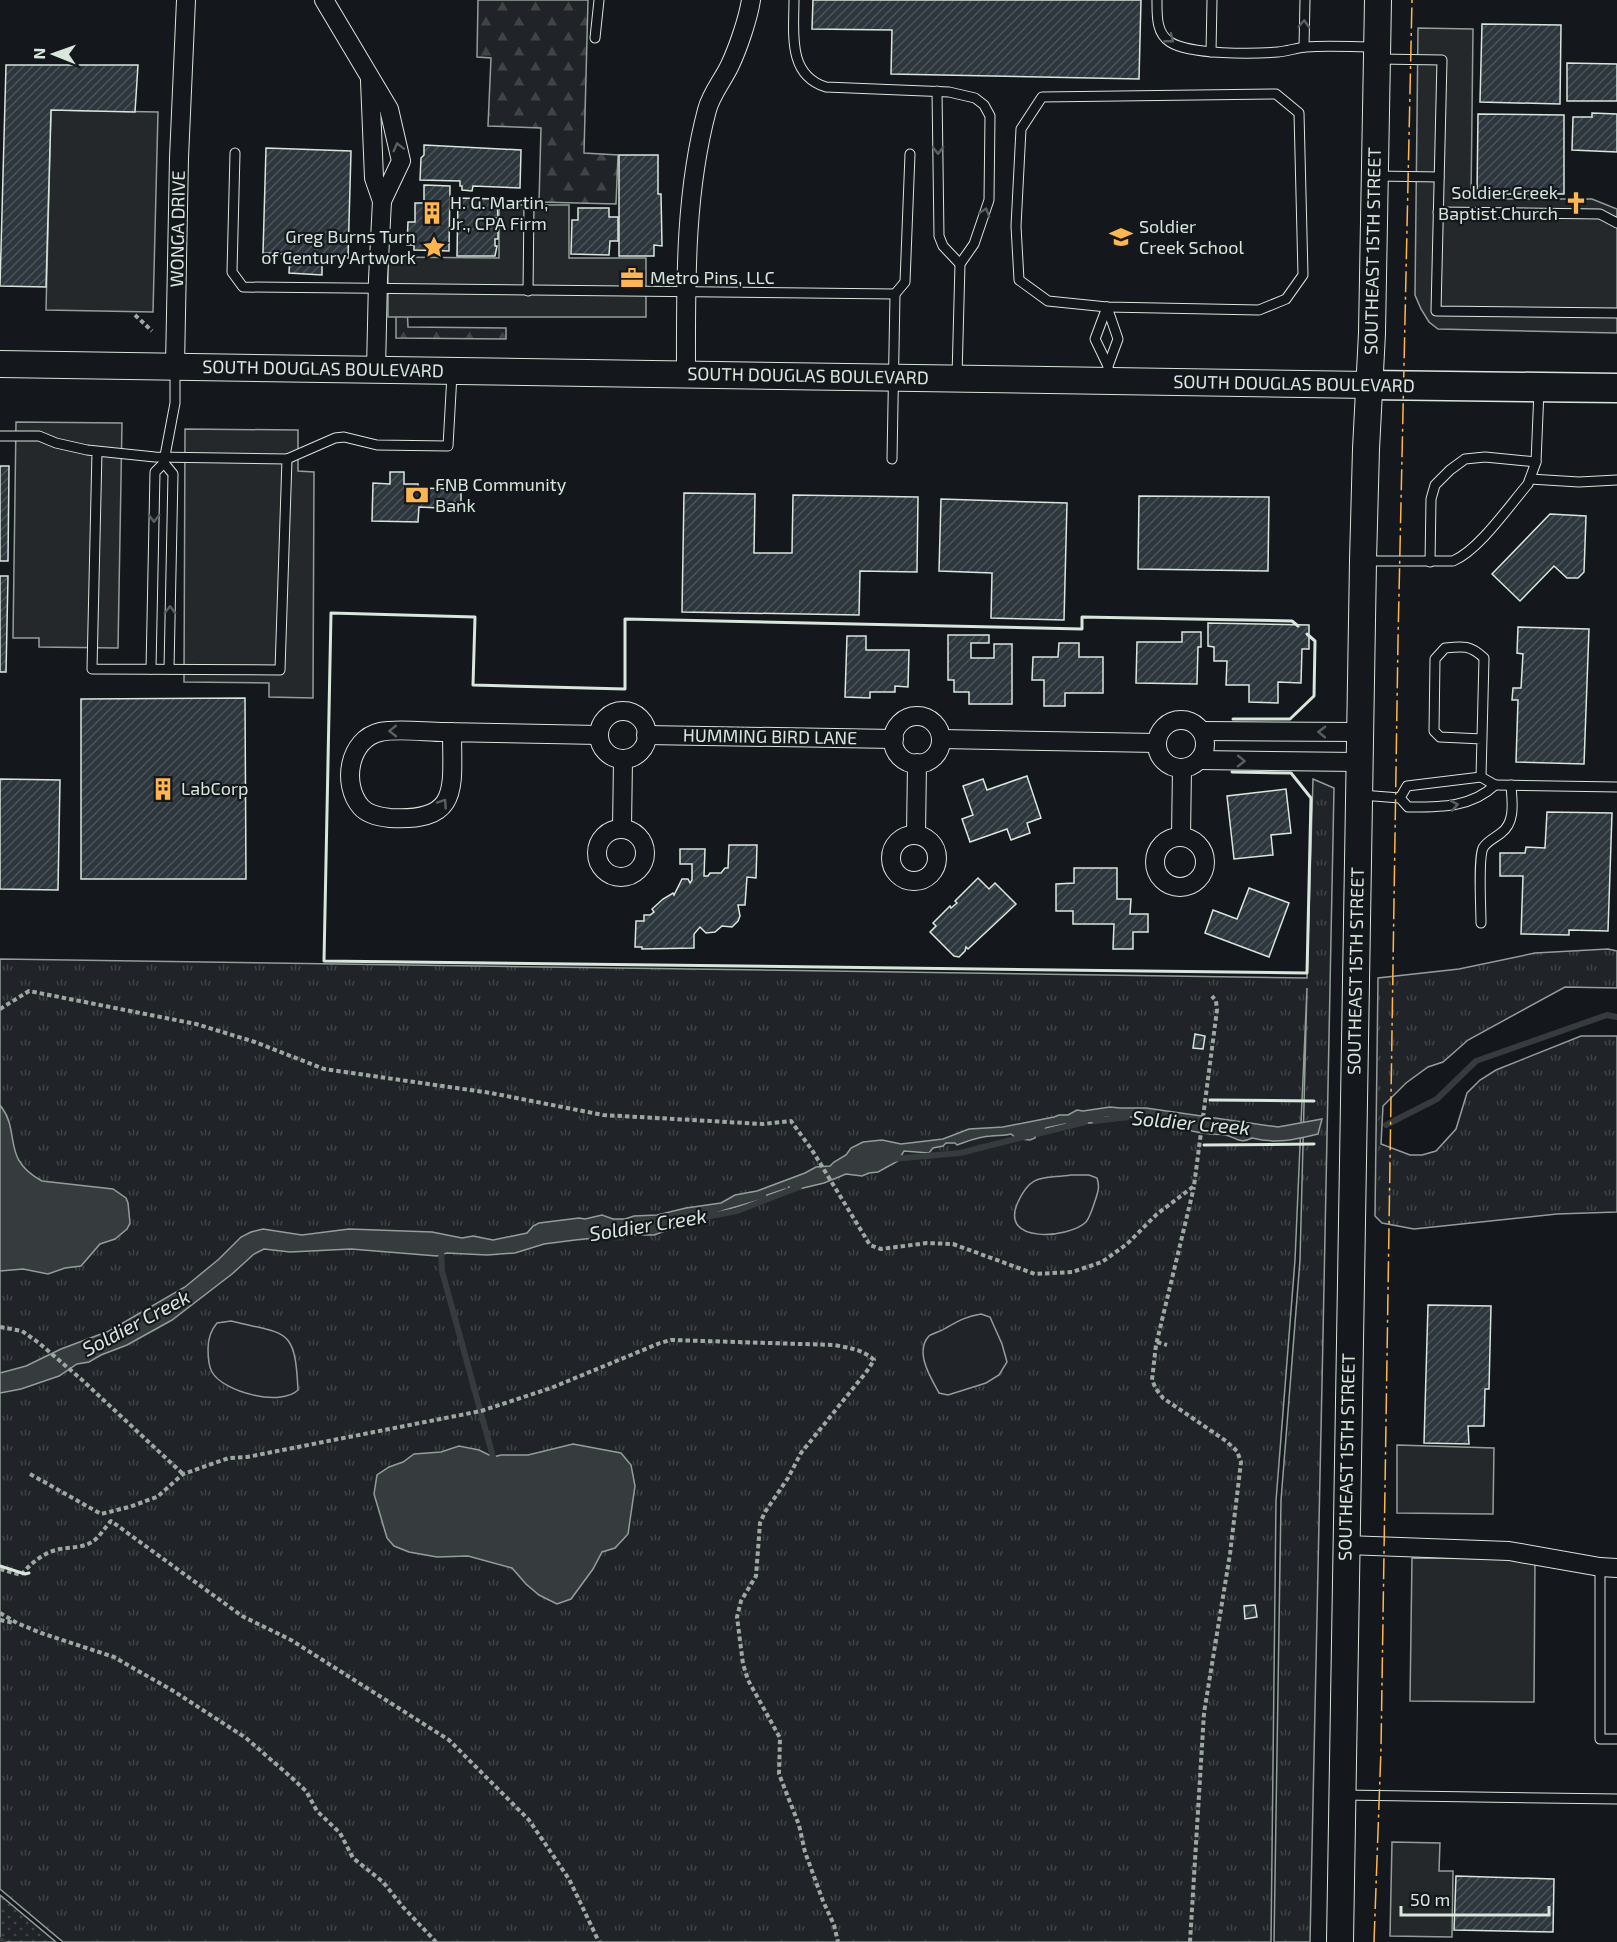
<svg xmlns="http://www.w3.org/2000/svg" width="1617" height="1942" font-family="'Exo 2',sans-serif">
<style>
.grass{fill:url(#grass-tufts);stroke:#939e99;stroke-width:1.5}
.forest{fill:url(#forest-firs);stroke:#939e99;stroke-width:1.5}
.park{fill:url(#park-dots);stroke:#939e99;stroke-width:1.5}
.pitch{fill:#202428;stroke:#939e99;stroke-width:1.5}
.parking{fill:#24282b;stroke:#939e99;stroke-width:1.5}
.water{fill:#363b3e;stroke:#939e99;stroke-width:1.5}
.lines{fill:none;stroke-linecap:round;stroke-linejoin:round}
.stream{stroke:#363b3e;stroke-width:6}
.building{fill:url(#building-hatch);stroke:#d8e6dc;stroke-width:1.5}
.service-casing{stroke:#d8e6dc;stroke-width:11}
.minor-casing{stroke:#d8e6dc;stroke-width:20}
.secondary-casing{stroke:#d8e6dc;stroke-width:28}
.primary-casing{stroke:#d8e6dc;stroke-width:31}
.path{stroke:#9da8a2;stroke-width:4;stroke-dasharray:4.5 3;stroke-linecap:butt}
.service{stroke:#14181c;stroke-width:9}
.minor{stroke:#14181c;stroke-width:18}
.secondary{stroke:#14181c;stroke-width:26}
.primary{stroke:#14181c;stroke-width:28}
.wall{stroke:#d8e6dc;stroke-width:3}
.power{stroke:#ffb74d;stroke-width:1.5;stroke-dasharray:21 4.5 3 4.5;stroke-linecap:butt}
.oneway{stroke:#59605f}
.labels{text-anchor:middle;stroke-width:4.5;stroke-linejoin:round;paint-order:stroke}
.poi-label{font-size:18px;fill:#d8e6dc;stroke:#14181c;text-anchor:start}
.street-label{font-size:18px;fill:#d8e6dc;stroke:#14181c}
.water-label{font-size:20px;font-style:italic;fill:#d8e6dc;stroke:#14181c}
</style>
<defs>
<pattern id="grass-tufts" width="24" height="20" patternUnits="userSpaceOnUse" patternTransform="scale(1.5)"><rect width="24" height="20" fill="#202428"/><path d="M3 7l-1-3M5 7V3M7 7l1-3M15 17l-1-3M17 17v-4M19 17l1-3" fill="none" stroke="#404447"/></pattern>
<pattern id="forest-firs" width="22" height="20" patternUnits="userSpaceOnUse" patternTransform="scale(1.5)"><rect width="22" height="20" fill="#202428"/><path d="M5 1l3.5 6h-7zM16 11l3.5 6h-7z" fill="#404447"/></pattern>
<pattern id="park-dots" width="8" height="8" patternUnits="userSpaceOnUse" patternTransform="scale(1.5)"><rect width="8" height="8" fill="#202428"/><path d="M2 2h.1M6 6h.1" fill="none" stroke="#404447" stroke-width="1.8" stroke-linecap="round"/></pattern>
<pattern id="building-hatch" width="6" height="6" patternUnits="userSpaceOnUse" patternTransform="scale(1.5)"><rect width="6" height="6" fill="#2c363c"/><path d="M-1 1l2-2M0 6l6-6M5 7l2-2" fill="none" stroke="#4a5358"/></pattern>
</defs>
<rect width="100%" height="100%" fill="#14181c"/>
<g class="grass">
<path d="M1313,779L1334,788C1329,1173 1316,1557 1310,1942H1274L1281,1500L1300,1260L1307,988L1295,1260L1276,1501L1271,1942H63L0,1889V959L1307,978Z"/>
<polygon points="1608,949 1617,951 1617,988 1565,987 1468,1040 1443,1062 1428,1067 1406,1083 1383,1106 1381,1144 1410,1155 1422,1155 1436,1151 1456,1129 1467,1093 1480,1080 1496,1070 1581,1036 1617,1036 1617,1212 1557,1214 1414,1229 1382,1223 1375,1216 1378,978 1459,969 1535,953"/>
</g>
<g class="forest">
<polygon points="478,0 588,0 584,153 618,155 616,204 539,202 541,128 488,126 491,58 477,57"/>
<polygon points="396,306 407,306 408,327 506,328 506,339 396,338"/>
</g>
<polygon class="park" points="0,1895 56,1942 0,1942"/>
<g class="pitch">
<path d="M1071,1175H1089L1097,1178C1100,1187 1098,1192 1095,1201C1093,1207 1090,1217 1086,1222C1070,1238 998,1245 1018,1202C1031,1173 1043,1179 1071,1175Z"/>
<path d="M981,1314L990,1317L1002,1344L1007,1362L999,1375L986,1383L948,1395L939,1393C931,1378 914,1352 929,1336C933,1333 942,1331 946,1328C958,1321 967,1316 981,1314Z"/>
<path d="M231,1321C287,1335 295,1326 298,1390C281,1407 223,1392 212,1372C208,1365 208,1356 208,1349C208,1339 211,1330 217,1323Z"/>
</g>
<g class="parking">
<polygon points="1418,28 1473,29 1471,199 1592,199 1617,209 1617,333 1438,329 1429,322 1421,309 1415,295"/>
<polygon points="51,110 158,112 153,312 46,310"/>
<polygon points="499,205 569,205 569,258 646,258 646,317 388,317 388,257 499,258"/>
<polygon points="16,422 122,423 118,648 39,647 39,638 13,638"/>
<polygon points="185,429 298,430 298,471 314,472 313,698 269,697 269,683 184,682"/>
<polygon points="1397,1445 1494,1448 1493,1514 1397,1513"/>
<polygon points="1412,1558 1535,1559 1534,1702 1410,1701"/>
<polygon points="1392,1842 1440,1843 1439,1871 1453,1871 1452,1937 1390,1936"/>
</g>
<g class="water">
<path d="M0,1105C22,1133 0,1158 42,1181L113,1189L126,1198L128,1203L130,1223L127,1229L115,1239L100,1244L81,1266L65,1268L48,1274L23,1269L0,1271Z"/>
<path d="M1110,1107L1120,1108H1146L1278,1127L1322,1119L1318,1134C1294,1140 1276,1144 1252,1138C1238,1145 1235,1136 1225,1135C1214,1134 1203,1134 1192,1131C1189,1130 1186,1127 1183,1127C1174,1125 1168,1128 1161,1122L1137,1117H1107L1103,1118L1100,1122L1067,1125L1065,1124L1046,1128L1042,1134L1036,1135L1035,1138L1030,1140L1021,1139L1020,1136L1016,1138L1011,1134C1004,1136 998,1135 991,1136C979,1136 966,1142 957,1145L955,1143H946L943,1146L933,1148L929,1153L904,1151L898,1161L878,1172L869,1173L862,1176L846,1174L824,1183L795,1190L789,1187L787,1190L785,1189L767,1195V1198L763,1199L725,1210L654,1235H624L575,1240L544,1244L515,1253L487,1255L447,1253L437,1256L351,1249L290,1252L264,1249L254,1254L232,1274L172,1320L127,1345L101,1355L89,1362L77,1364L59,1376L21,1389L0,1393V1373L26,1366L61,1349L109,1331L185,1287L219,1259L241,1237L251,1232L263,1229L302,1235L349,1229L432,1232L462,1238L473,1236L493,1240L527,1233L533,1226L539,1223L579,1218L585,1219L602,1215L613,1219H625L634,1216L657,1215L686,1208L721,1203L735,1195L757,1191L805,1173L816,1167L830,1166L834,1162L846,1155L851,1148L863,1142L882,1140L901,1144L943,1139L969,1129L1003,1127L1054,1117L1059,1115H1068L1077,1110L1083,1111Z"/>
<polygon points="573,1444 621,1453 631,1465 635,1486 628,1534 615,1548 602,1552 593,1569 571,1599 557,1604 539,1595 526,1584 512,1568 468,1556 437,1557 409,1552 394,1546 387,1538 374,1494 377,1475 389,1467 403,1462 414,1454 441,1452 459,1446 479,1450 493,1457 501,1455 528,1455"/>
</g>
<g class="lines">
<g class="stream">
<polyline points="1095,1121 1127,1117"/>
<polyline points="1386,1125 1437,1099 1476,1061 1607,1015 1617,1017"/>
<polyline points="1037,1134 1085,1122"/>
<polyline points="892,1159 960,1153 1027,1136"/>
<polyline points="695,1219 737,1211 799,1187"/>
<polyline points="441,1249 442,1271 493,1457"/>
<polyline points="0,1940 3,1942"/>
</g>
</g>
<g class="building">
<polygon points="813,0 1141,0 1139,79 891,74 892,30 812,29"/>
<polygon points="1482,24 1561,25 1560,104 1480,102"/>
<polygon points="1567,63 1617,64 1617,101 1567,101"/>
<polygon points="6,65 138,65 135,112 51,110 46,287 0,286"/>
<polygon points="1592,113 1617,114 1617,152 1572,150 1573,117 1592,117"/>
<polygon points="1478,114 1564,115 1564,194 1477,194"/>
<polygon points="424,145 521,150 520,188 473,186 472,191 462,190 462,186 460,186 460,181 420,180 421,158 424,155"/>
<polygon points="266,148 351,151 348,258 322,257 322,275 289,273 290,254 263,253"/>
<polygon points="619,155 658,155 658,194 661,194 662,246 654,245 654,256 619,256"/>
<polygon points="424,185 450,186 449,251 414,250 414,245 407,245 408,222 415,222 415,203 424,203"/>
<polygon points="458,198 497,199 498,218 495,218 496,221 498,221 498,239 495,239 495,246 497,246 495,256 457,256"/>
<polygon points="578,208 609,208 609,217 618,217 618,241 610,241 609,255 571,254 572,220 578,220"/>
<polygon points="0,466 9,466 8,561 0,561"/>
<polygon points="390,472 404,472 404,484 418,484 418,488 461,489 461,502 441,502 440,508 419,507 418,522 372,521 373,483 390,484"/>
<polygon points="684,493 755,494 754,553 792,553 793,495 918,497 917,572 860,571 859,615 682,612"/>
<polygon points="1139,496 1269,497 1268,571 1138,569"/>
<polygon points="941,499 1067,503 1064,620 991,618 992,573 939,571"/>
<polygon points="1550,514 1586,516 1584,572 1578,578 1567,578 1554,566 1520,601 1492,574"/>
<polygon points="0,576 8,576 6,672 0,672"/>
<polygon points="1208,623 1309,625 1309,649 1302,649 1301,683 1278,682 1278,703 1249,702 1249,685 1226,685 1227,661 1214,661 1214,647 1208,646"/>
<polygon points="1518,627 1589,629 1584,764 1516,762 1518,700 1512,700 1513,688 1521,688 1523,654 1517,653"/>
<polygon points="1182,632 1201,632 1201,647 1198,647 1197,684 1136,683 1137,642 1182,642"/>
<polygon points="948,635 989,635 989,643 971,643 971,658 994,658 994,644 1012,644 1012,704 969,704 969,692 954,692 954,680 948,680"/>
<polygon points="847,636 866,636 866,650 909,650 908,687 895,686 895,692 870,692 870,698 845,697"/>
<polygon points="1059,643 1079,643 1079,657 1103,657 1103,693 1065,693 1065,706 1044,706 1044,680 1032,680 1033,657 1058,657"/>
<polygon points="245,698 246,879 81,879 81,699"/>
<polygon points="1027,776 1041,818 1027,823 1030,833 1011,840 1007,829 970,842 962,819 973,815 963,786 983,779 987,790"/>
<polygon points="0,779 60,780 58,890 0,889"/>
<polygon points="1286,789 1291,833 1271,835 1273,855 1234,859 1227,796"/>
<polygon points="1547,812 1612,813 1608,931 1569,930 1569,935 1521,934 1523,876 1500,876 1500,853 1525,853 1526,847 1545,848"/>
<polygon points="729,845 757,845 756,878 747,877 745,905 738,905 740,916 738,921 732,927 722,926 715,932 706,933 700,927 694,934 694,948 642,949 642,947 635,947 636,921 644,921 644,915 650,915 654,912 652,909 663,899 673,893 674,895 682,879 688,879 690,883 692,880 692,864 680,864 680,849 705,849 704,876 708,876 710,873 721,873 725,868 728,868"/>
<polygon points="1074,868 1117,868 1117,899 1131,899 1130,914 1148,914 1148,932 1133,932 1133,949 1113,949 1114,924 1073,924 1073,911 1056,911 1056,884 1074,883"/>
<polygon points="978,878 989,889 995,883 1016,904 968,949 966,947 965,951 959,957 954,956 930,932 936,926 933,923 950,906 951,908 957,903 955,901"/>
<polygon points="1249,888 1289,903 1269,957 1205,933 1213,910 1237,919"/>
<polygon points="1195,1034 1205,1036 1203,1049 1193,1048"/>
<polygon points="1428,1305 1491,1306 1489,1389 1485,1389 1484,1426 1468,1426 1469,1444 1424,1443"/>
<polygon points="1255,1605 1257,1617 1245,1619 1244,1606"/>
<polygon points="1456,1876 1554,1879 1553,1932 1454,1930"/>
</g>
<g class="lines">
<g class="service-casing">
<g id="service">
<path d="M794,0C794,32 787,75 826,87L949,92L975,98L984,105L990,116L989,200L974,244L960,264L957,376"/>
<path d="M1157,0C1157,15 1156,33 1170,42C1190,55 1254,54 1278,52C1288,51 1296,48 1306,47C1328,45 1352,47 1375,47"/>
<polyline points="595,38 599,0"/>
<polyline points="1304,47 1305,0"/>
<polyline points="1211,52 1212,0"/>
<polyline points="1379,59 1442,60 1436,311 1617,313"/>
<polyline points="937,91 939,236 943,246 960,264"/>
<polygon points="1276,94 1299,113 1303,275 1286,299 1259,310 1107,307 1048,301 1019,280 1016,226 1021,129 1042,97"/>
<polyline points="235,153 232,272 243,287 895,294"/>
<polyline points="1377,176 1439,177"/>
<polyline points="1438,212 1600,214 1617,223"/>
<polyline points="528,291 529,205"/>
<polyline points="1107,307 1095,339 1108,366 1108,378"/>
<polyline points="1107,307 1118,339 1108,366"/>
<polyline points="0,436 39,436 56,443 87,450 155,457 287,459 280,670 92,669 97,451"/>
<polyline points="287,459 335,438 344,437 377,445 448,446 452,374"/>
<polyline points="892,459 895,294 905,282 910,154"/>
<polyline points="164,461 175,403 175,368"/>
<polyline points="164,463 173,474 169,669"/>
<polyline points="1530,479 1579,482 1617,480"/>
<path d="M1365,561H1453C1479,550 1509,506 1528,484L1536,462L1539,390"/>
<polyline points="1430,562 1431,499 1435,485 1450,470 1465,459 1485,457 1536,462"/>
<polyline points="151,669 155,472 164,463"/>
<path d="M1481,777L1484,658C1470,645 1463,646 1445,648L1435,659L1434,731L1440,737L1482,739"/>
<polyline points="1495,785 1617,787"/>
<path d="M1361,795L1400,798L1408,807C1439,807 1471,808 1495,785L1481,777L1407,786L1400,798"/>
<path d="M1481,923C1481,908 1478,859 1483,848C1487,841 1495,838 1501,833C1516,822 1512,801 1511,785"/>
<polyline points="1600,1567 1600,1739 1617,1739"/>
<polyline points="1343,1795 1617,1799"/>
</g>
</g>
<g class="minor-casing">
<g id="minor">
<polyline points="324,0 389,109 401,161 382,201 378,279 376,370"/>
<polyline points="370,81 374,178 382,201"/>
<polyline points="175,366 179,158 186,0"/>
<path d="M686,374C686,287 684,196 707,110C711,94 723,80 730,65C738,48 748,19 751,0"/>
<circle cx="623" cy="735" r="24"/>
<circle cx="917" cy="740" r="24"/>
<circle cx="1181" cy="744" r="24"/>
<polyline points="1202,731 1360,732"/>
<path d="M452,732C452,788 461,822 390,818C380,817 368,815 361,807C341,784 349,739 380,732C397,728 426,732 444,732C496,733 547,734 599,735"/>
<polyline points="646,735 894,739"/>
<polyline points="941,739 1157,743"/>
<polyline points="1199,760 1359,762"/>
<polyline points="622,829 623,759"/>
<circle cx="621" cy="853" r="24"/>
<polyline points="916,835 917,763"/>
<circle cx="914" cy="858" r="23"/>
<polyline points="1181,837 1182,768"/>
<circle cx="1180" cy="862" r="25"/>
<polyline points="1346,1545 1509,1551 1600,1567 1617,1568"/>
</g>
</g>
<g class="secondary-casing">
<g id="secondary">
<polyline points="0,364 1369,385"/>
<polyline points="1340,1942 1363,561 1366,449 1372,333 1378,0"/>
</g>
</g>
<g class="primary-casing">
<polyline id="primary" points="1369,385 1617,388"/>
</g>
<g class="path">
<polyline points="135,315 152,331"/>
<polyline points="0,1009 29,991 196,1024 255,1042 324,1069 491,1093 603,1115 763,1124 791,1121 812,1150 870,1245 881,1249 927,1243 953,1244 1035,1274 1072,1272 1102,1262 1127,1244 1157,1214 1194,1186 1217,1010 1216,1001 1212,996"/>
<polyline points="0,1327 22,1331 39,1343 81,1379 183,1474"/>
<polyline points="1157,1342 1167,1345"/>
<path d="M30,1474L101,1514L129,1507L157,1497L183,1474L229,1458L247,1457L481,1411L551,1388L660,1343L671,1340L834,1345C849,1348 862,1349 874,1360L867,1371L801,1453L788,1478L765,1512L760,1523L756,1576L741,1601L737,1617L743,1664L748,1680L780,1738L779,1774L799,1825L805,1852L823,1901L834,1925L838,1942"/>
<path d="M0,1569L21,1575C31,1563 44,1552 60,1549C71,1547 82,1548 92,1542C99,1538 105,1527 111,1521L242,1616L291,1640L449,1740L529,1820L569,1879L599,1942"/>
<polyline points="0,1613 17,1623 41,1633 114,1657 175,1692 246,1738 292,1778 306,1791 317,1811 340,1833 353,1858 383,1882 403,1907 436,1942"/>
<polyline points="0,1620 14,1623"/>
<polyline points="1190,1942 1204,1713 1230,1554 1241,1462 1237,1451 1226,1441 1163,1398 1156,1389 1152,1380 1156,1345 1194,1187"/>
</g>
<use href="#service" class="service"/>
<use href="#minor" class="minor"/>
<use href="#secondary" class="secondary"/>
<use href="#primary" class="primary"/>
<g class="wall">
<polyline points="1233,719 1290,719 1314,696 1315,641 1307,634"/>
<polyline points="1232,772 1291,773 1311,798 1307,973 324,961 331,613 475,617 473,685 625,689 625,619 1082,629 1082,617 1292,621 1298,626"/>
<polyline points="1210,1100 1314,1101"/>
<polyline points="1204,1145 1314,1144"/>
<polyline points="0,1566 25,1574 29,1573"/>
</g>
<polyline class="power" points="1374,1942 1381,1749 1398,640 1412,0"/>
</g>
<defs><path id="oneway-chevron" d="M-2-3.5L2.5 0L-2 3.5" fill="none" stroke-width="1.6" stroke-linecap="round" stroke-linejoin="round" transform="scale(1.5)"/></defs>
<g class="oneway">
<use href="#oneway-chevron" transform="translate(1304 24) rotate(-88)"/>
<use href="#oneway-chevron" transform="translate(1170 39) rotate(38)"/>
<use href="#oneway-chevron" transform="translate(398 147) rotate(-104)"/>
<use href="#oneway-chevron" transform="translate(938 150) rotate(89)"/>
<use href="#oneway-chevron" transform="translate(985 212) rotate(-72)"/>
<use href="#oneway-chevron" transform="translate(154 518) rotate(91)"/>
<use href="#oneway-chevron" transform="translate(170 610) rotate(-89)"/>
<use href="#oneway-chevron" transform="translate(393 731) rotate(179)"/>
<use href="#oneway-chevron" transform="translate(1322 732) rotate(-179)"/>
<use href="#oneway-chevron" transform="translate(1241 761) rotate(1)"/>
<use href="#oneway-chevron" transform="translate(443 803) rotate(-56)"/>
<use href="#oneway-chevron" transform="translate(1454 805) rotate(-10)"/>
</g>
<defs>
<g id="church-bare" transform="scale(1.8)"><path d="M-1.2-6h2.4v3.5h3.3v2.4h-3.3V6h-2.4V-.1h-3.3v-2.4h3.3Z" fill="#ffb74d" stroke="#14181c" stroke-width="2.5" paint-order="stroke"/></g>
<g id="building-bare" transform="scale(1.8)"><path d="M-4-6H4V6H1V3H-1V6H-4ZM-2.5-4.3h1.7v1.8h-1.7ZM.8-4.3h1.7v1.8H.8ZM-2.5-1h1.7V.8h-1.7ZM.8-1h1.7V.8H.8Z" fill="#ffb74d" stroke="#14181c" stroke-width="2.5" paint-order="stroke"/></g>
<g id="school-bare" transform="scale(1.8)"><path d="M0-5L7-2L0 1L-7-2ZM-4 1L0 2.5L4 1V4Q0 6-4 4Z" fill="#ffb74d" stroke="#14181c" stroke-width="2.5" paint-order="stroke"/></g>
<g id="sight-bare" transform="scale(1.8)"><path d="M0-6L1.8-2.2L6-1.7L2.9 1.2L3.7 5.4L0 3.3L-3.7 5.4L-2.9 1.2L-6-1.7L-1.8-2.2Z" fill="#ffb74d" stroke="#14181c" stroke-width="2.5" paint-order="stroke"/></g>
<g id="office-bare" transform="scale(1.8)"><path d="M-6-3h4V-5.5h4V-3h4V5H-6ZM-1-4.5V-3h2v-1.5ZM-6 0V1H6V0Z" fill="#ffb74d" stroke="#14181c" stroke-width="2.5" paint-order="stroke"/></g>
<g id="bank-bare" transform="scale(1.8)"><path d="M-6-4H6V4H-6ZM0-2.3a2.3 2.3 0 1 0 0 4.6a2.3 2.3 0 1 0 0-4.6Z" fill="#ffb74d" stroke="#14181c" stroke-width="2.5" paint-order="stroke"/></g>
</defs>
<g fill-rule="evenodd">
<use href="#church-bare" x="1576" y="203"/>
<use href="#building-bare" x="432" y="213"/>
<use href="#school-bare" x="1121" y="237"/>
<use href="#sight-bare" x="434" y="247"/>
<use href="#office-bare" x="632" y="278"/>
<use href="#bank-bare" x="417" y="495"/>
<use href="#building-bare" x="163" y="789"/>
</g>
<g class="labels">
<g class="poi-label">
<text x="1558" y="199" text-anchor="end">Soldier Creek<tspan x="1558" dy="21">Baptist Church</tspan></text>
<text x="450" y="209">H. G. Martin,<tspan x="450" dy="21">Jr., CPA Firm</tspan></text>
<text x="1139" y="233">Soldier<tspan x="1139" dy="21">Creek School</tspan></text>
<text x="416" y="243" text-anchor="end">Greg Burns Turn<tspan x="416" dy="21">of Century Artwork</tspan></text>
<text x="650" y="284">Metro Pins, LLC</text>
<text x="435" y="491">FNB Community<tspan x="435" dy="21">Bank</tspan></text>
<text x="181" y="795">LabCorp</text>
</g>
<g class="street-label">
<text transform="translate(178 229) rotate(-89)" y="6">WONGA DRIVE</text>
<text transform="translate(1373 251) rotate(-89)" y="6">SOUTHEAST 15TH STREET</text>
<text transform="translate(323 369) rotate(1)" y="6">SOUTH DOUGLAS BOULEVARD</text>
<text transform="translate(808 376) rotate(1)" y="6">SOUTH DOUGLAS BOULEVARD</text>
<text transform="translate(1294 384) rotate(1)" y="6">SOUTH DOUGLAS BOULEVARD</text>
<text transform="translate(770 737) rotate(1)" y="6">HUMMING BIRD LANE</text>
<text transform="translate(1356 971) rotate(-89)" y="6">SOUTHEAST 15TH STREET</text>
<text transform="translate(1347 1457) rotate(-89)" y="6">SOUTHEAST 15TH STREET</text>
</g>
<g class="water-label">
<text transform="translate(1191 1123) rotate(5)" y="7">Soldier Creek</text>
<text transform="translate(648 1225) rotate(-9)" y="7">Soldier Creek</text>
<text transform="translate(136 1323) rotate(-28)" y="7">Soldier Creek</text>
</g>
</g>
<g transform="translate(54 54) rotate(271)" stroke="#14181c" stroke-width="4.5" paint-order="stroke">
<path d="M0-4.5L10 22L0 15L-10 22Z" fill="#d8e6dc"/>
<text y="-9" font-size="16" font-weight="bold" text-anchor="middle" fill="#d8e6dc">N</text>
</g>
<path d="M1401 1906v9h148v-9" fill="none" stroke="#d8e6dc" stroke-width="3"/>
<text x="1410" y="1906" font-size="18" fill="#d8e6dc" stroke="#14181c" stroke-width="4.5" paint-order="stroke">50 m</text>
</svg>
